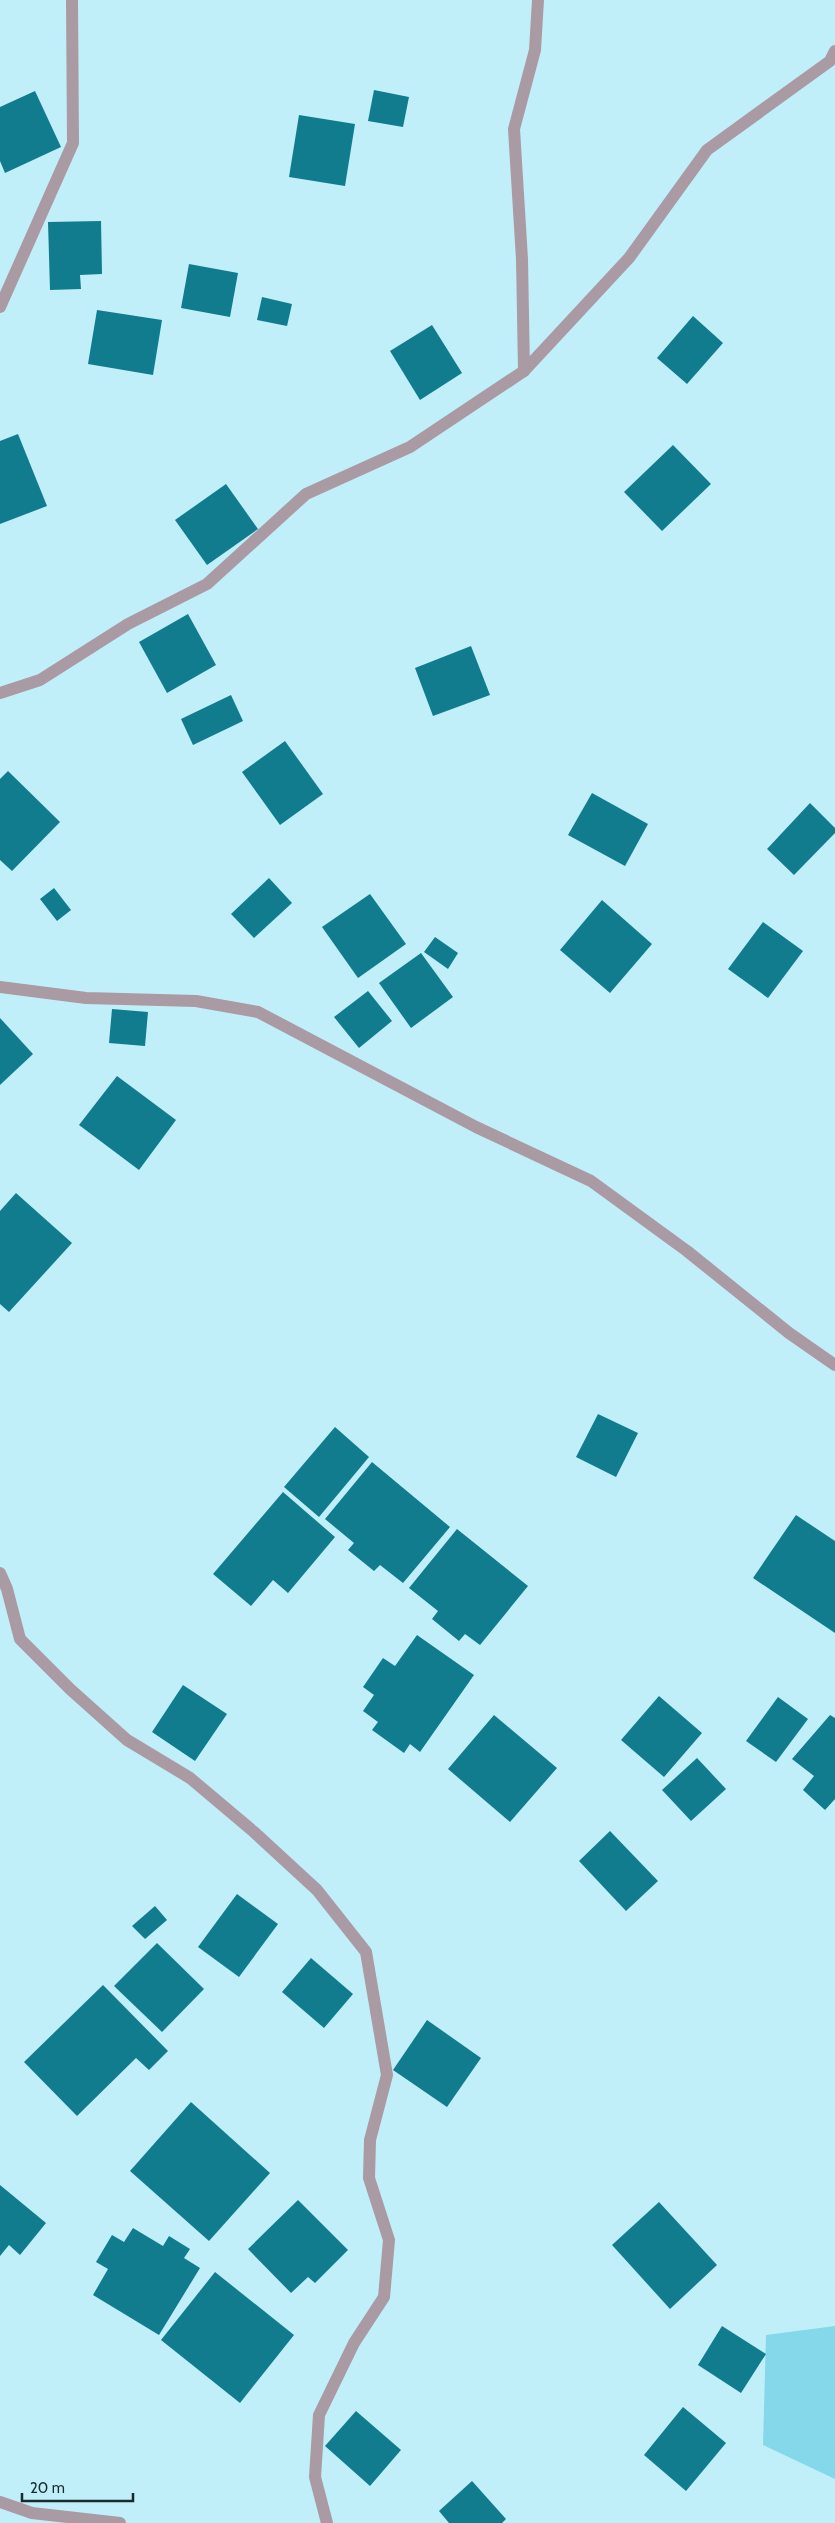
<svg xmlns="http://www.w3.org/2000/svg" width="835" height="2523" font-family="Cabin,sans-serif">
<style>
.green{fill:#85d8ea}
.building{fill:#107c8d}
.lines{fill:none;stroke-linecap:round;stroke-linejoin:round}
.minor{stroke:#a99aa3;stroke-width:12}
</style>
<rect width="100%" height="100%" fill="#c0eff9"/>
<polygon class="green" points="835,2326 835,2479 763,2445 766,2335"/>
<g class="building">
<polygon points="374,90 409,97 403,127 368,121"/>
<polygon points="35,91 61,147 5,173 0,161 0,107"/>
<polygon points="299,115 355,124 345,186 289,177"/>
<polygon points="101,221 102,274 80,275 81,289 50,290 48,222"/>
<polygon points="189,264 238,273 230,317 181,308"/>
<polygon points="262,297 292,304 287,326 257,320"/>
<polygon points="97,310 162,320 153,375 88,364"/>
<polygon points="693,316 723,343 687,384 657,358"/>
<polygon points="432,325 462,373 420,400 390,351"/>
<polygon points="18,434 47,506 0,524 0,441"/>
<polygon points="673,445 711,484 662,531 624,492"/>
<polygon points="226,484 258,529 207,565 175,520"/>
<polygon points="188,614 216,665 167,693 139,642"/>
<polygon points="471,646 490,695 433,716 415,668"/>
<polygon points="231,695 243,721 193,745 181,719"/>
<polygon points="285,741 323,794 280,825 242,772"/>
<polygon points="8,771 60,822 12,871 0,860 0,779"/>
<polygon points="592,793 648,824 625,866 568,835"/>
<polygon points="810,803 835,828 835,833 794,875 767,849"/>
<polygon points="269,878 292,903 254,938 231,914"/>
<polygon points="54,888 71,910 57,921 40,899"/>
<polygon points="370,894 406,944 358,978 322,927"/>
<polygon points="602,900 652,944 610,993 560,950"/>
<polygon points="763,922 803,951 768,998 728,969"/>
<polygon points="435,937 458,953 448,969 424,952"/>
<polygon points="421,953 453,997 411,1028 379,983"/>
<polygon points="368,991 392,1021 359,1048 334,1017"/>
<polygon points="112,1009 148,1012 145,1046 109,1043"/>
<polygon points="0,1018 33,1054 0,1085"/>
<polygon points="117,1076 176,1120 139,1170 79,1125"/>
<polygon points="16,1193 72,1243 9,1312 0,1304 0,1211"/>
<polygon points="598,1414 638,1433 616,1477 576,1457"/>
<polygon points="335,1427 369,1457 319,1517 284,1487"/>
<polygon points="372,1462 450,1527 403,1583 380,1565 374,1571 348,1550 354,1543 325,1519"/>
<polygon points="283,1492 335,1537 288,1593 273,1580 251,1606 213,1574"/>
<polygon points="796,1515 835,1541 835,1633 753,1578"/>
<polygon points="457,1529 528,1586 480,1645 465,1634 459,1641 432,1619 438,1611 409,1588"/>
<polygon points="417,1635 474,1675 420,1752 410,1744 404,1753 372,1730 378,1722 363,1711 374,1695 363,1687 383,1658 395,1666"/>
<polygon points="183,1685 227,1714 195,1761 152,1732"/>
<polygon points="659,1696 702,1733 664,1777 621,1740"/>
<polygon points="778,1697 808,1719 776,1762 746,1741"/>
<polygon points="494,1715 557,1768 510,1822 448,1769"/>
<polygon points="830,1715 835,1718 835,1799 825,1810 803,1790 814,1776 792,1759"/>
<polygon points="697,1758 726,1789 691,1821 662,1790"/>
<polygon points="610,1831 658,1881 626,1911 579,1861"/>
<polygon points="237,1894 278,1924 239,1977 198,1947"/>
<polygon points="155,1906 167,1920 145,1939 132,1926"/>
<polygon points="157,1943 204,1989 162,2032 114,1986"/>
<polygon points="311,1958 353,1994 324,2028 282,1992"/>
<polygon points="103,1985 168,2051 149,2070 136,2058 77,2116 24,2062"/>
<polygon points="427,2020 481,2058 447,2107 393,2070"/>
<polygon points="191,2102 270,2173 209,2241 130,2171"/>
<polygon points="0,2185 46,2223 20,2255 9,2245 0,2256"/>
<polygon points="298,2200 348,2250 315,2283 308,2277 291,2293 248,2249"/>
<polygon points="659,2202 717,2265 670,2309 612,2245"/>
<polygon points="133,2228 163,2246 169,2236 190,2249 184,2258 200,2268 159,2335 93,2295 108,2269 96,2262 112,2235 124,2242"/>
<polygon points="215,2272 294,2335 240,2403 161,2340"/>
<polygon points="722,2326 766,2354 741,2393 698,2365"/>
<polygon points="683,2407 726,2443 686,2491 644,2455"/>
<polygon points="356,2411 401,2450 370,2486 325,2446"/>
<polygon points="472,2481 506,2519 502,2523 449,2523 439,2511"/>
</g>
<g class="lines">
<g class="minor">
<polyline points="0,307 73,143 72,0"/>
<polyline points="524,371 522,259 514,129 535,50 538,0"/>
<polyline points="0,693 40,680 128,624 207,584 306,494 410,447 524,371 629,258 707,150 830,61 835,51"/>
<polyline points="0,987 86,998 196,1001 258,1012 476,1127 591,1181 687,1251 789,1333 835,1365"/>
<polyline points="0,1573 7,1589 20,1639 70,1689 127,1740 190,1778 254,1832 317,1890 366,1952 387,2075 370,2140 369,2178 389,2240 384,2297 354,2343 319,2415 315,2477 327,2523"/>
<polyline points="0,2502 32,2513 120,2523"/>
</g>
</g>
<path d="M22 2493v8h111v-8" fill="none" stroke="#182a2e" stroke-width="2.5"/>
<text x="30" y="2493" font-size="15" fill="#182a2e" stroke="#c0eff9" stroke-width="4" paint-order="stroke">20 m</text>
</svg>
